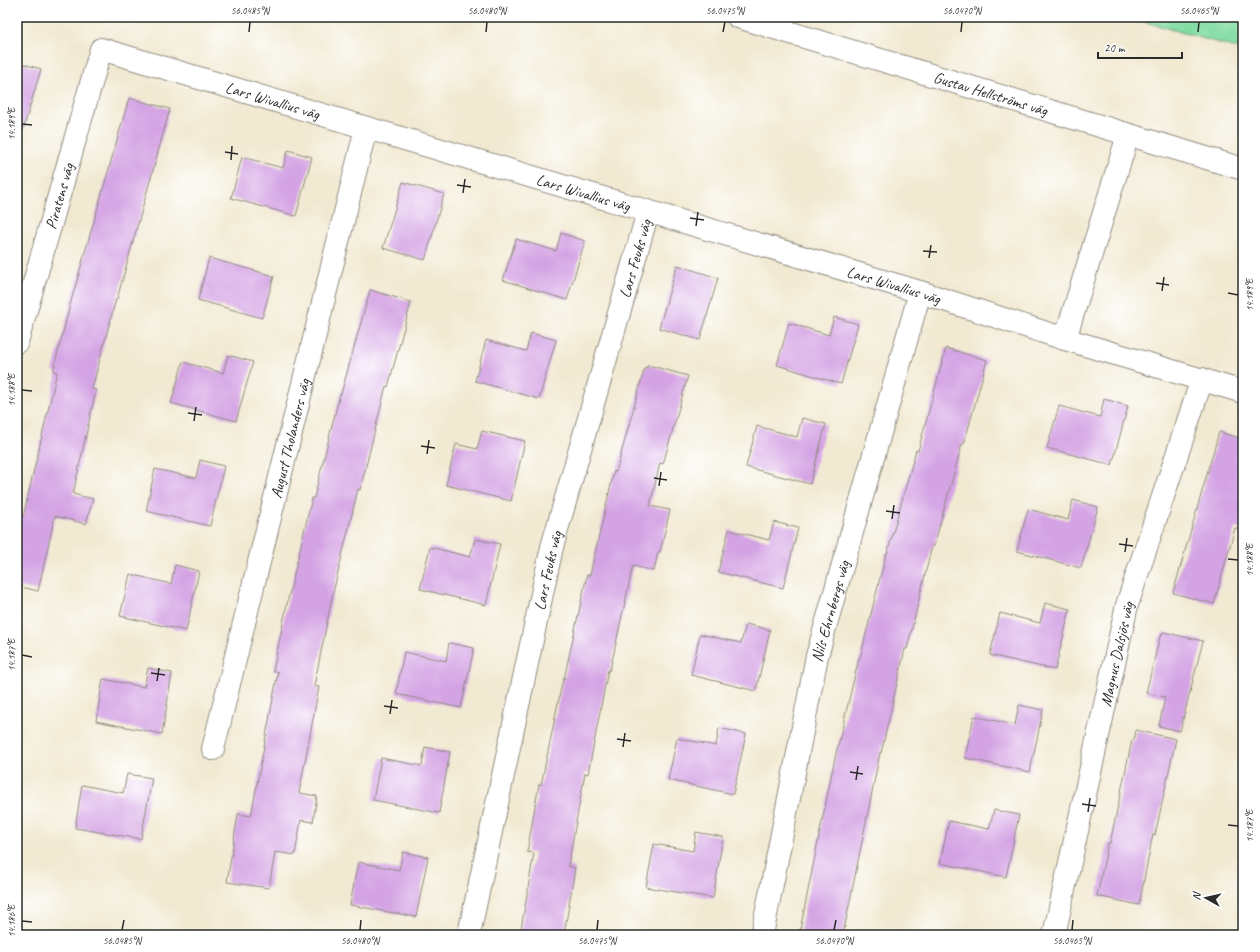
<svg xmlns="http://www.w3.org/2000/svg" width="1260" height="952" font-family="Caveat,sans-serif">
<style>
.green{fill:#81dba2;stroke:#568366}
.building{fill:#d4a3e4}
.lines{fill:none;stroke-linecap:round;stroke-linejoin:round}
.minor-casing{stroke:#8e8a7e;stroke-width:24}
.tertiary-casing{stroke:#8e8a7e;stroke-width:24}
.minor{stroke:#fff;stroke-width:22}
.tertiary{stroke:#fff;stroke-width:22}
.ticks{fill:none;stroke:#2b2b2b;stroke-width:1.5}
.labels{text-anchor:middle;stroke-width:3.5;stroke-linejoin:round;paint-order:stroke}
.street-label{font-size:16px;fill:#2b2b2b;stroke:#fff}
.neatline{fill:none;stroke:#2b2b2b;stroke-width:1.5}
.ticks-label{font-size:10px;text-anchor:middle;fill:#2b2b2b}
</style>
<rect width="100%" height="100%" fill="#fff"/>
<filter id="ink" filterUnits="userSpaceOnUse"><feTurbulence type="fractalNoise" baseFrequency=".025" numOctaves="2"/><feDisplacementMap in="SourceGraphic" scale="8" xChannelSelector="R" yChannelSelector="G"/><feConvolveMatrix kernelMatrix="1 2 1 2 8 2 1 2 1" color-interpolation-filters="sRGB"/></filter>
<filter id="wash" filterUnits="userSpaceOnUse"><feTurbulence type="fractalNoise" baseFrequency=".012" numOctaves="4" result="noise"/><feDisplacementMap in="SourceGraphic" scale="16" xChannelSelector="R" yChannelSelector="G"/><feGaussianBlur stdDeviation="0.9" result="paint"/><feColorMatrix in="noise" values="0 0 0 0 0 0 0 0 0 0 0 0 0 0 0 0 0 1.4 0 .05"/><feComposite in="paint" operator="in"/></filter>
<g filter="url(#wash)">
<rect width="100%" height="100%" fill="#f1e9d1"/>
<polygon class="green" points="1128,17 1243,17 1243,50"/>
<g id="blocks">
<g class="building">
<polygon points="17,62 41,69 23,130 17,129"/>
<polygon points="129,98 170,109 117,299 116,299 92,389 96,390 73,494 93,499 86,524 55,516 38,591 17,586 17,516 23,517 57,372 53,371 70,305"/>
<polygon points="288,150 312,157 296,216 231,198 242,157 283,168"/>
<polygon points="403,182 444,194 425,260 383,248"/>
<polygon points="561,233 585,241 567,300 503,280 516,239 556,251"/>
<polygon points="209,258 274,276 262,318 198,300"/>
<polygon points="677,265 718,278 700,340 659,328"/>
<polygon points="370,290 411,302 388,387 386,386 360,490 358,489 333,593 314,686 319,687 299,793 317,796 313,822 301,820 295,855 275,852 269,888 227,882 238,814 251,816 278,672 273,671 287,604 312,498 314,498 340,394 341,394"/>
<polygon points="834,317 858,324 841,384 777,365 789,323 829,335"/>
<polygon points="531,333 556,340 539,399 475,381 486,340 526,351"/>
<polygon points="946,348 987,360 964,444 962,444 934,546 932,546 907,649 905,649 881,753 880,753 843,935 799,935 834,762 859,658 860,658 886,554 887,554 916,450 918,451"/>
<polygon points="228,355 253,362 236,421 171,403 183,362 223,373"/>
<polygon points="648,365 688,376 663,464 660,463 650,506 670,510 660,552 658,552 654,571 633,566 610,670 608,670 588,774 585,773 568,866 575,868 564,935 520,935 534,853 527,852 539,784 541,785 563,679 564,679 587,575 590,575 614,471 616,472 645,367 647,368"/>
<polygon points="1104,399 1128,406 1112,465 1047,448 1059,406 1100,417"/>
<polygon points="802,418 826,424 810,484 746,467 757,426 797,437"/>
<polygon points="482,431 525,441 511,501 446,485 456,444 477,449"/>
<polygon points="1219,432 1243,439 1243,530 1235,528 1214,604 1173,593"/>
<polygon points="200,460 224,466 210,526 146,511 155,469 196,478"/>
<polygon points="1073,500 1098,507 1081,568 1017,551 1028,509 1068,520"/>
<polygon points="774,522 798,528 783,588 718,572 729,530 769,540"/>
<polygon points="475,539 500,544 486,605 420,589 430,547 470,557"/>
<polygon points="175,565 199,571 186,631 120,616 130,574 171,584"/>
<polygon points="1045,603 1070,609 1055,670 990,655 1000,613 1040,623"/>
<polygon points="746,624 770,630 756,691 691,675 700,634 741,643"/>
<polygon points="1163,632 1203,641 1180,731 1159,726 1165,697 1146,693 1160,636 1161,637"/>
<polygon points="449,643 474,648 461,708 396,694 404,652 446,661"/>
<polygon points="148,668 172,673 162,734 96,721 103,679 144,687"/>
<polygon points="1019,705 1043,710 1030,772 965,758 974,716 1015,725"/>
<polygon points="719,728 746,734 733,794 668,780 677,738 716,746"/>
<polygon points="1136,730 1176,739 1155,835 1153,834 1139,905 1097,896 1108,843 1110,843 1132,740 1134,740"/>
<polygon points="425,747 450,752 439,813 373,800 381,758 422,766"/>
<polygon points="127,774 152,778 141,839 75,828 82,785 123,793"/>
<polygon points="994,810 1019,815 1006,877 940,863 949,821 989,829"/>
<polygon points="696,832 723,837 713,898 646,887 654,844 693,851"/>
<polygon points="403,852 428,857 416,917 350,905 358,862 399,870"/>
</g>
</g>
</g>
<g filter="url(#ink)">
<use href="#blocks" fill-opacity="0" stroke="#8e8a7e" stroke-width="1"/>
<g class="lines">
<g class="minor-casing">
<g id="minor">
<polyline points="1128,135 1065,339 1243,392"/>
<path id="s1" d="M17,342L101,49L920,292L1065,339"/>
<path id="s2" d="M213,749L366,128"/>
<path id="s3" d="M469,934L552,547L648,212"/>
<path id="s4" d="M762,935L817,656L920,292"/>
<path id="s5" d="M1054,935L1127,605L1202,379"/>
</g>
</g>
<g class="tertiary-casing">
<g id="tertiary">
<path id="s6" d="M738,17L1243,169"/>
</g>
</g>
<use href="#minor" class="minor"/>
<use href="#tertiary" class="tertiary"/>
</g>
</g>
<path class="ticks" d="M249,32L250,22M486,32L487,22M723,32L725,22M961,32L962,22M1198,32L1199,22M22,124L32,125M225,152L238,154M231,160L232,146M457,185L471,187M463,193L465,179M690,218L704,220M696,226L698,212M923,251L937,252M929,258L931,245M1156,283L1169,285M1162,291L1164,277M1228,293L1238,295M22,390L32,391M188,413L202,415M194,421L196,407M421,446L435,448M427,454L429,440M654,478L667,480M659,486L661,472M886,511L900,513M892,519L894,505M1119,544L1133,546M1125,552L1127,538M1228,559L1238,560M22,655L32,657M151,673L165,675M157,681L159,668M384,706L398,708M390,714L392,700M617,739L631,741M623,747L625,733M850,772L863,774M856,780L858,766M1082,804L1096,806M1088,812L1090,798M1228,825L1238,826M22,921L32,922M122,930L124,920M360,930L361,920M597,930L598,920M834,930L836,920M1072,930L1073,920"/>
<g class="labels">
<g class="street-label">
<text dy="6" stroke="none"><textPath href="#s6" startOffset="264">Gustav Hellströms väg</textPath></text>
<text dy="6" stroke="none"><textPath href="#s1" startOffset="484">Lars Wivallius väg</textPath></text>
<text dy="6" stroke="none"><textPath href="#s1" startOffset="808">Lars Wivallius väg</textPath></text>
<text dy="6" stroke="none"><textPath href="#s1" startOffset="152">Piratens väg</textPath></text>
<text dy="6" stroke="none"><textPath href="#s3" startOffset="696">Lars Feuks väg</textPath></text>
<text dy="6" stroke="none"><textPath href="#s1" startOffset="1132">Lars Wivallius väg</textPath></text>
<text dy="6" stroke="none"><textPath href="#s2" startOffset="320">August Tholanders väg</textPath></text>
<text dy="6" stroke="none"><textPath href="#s3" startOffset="372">Lars Feuks väg</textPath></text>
<text dy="6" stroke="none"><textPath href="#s4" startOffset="331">Nils Ehrnbergs väg</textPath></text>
<text dy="6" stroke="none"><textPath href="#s5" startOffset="288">Magnus Dalsjös väg</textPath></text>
</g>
</g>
<rect width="1260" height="952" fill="none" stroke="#fff" stroke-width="44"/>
<g transform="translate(1206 898) rotate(278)" stroke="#ffffff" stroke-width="3" paint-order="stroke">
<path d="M0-3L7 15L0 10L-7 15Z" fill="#2b2b2b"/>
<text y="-6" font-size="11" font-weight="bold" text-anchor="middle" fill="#2b2b2b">N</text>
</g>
<path d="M1098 52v6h84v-6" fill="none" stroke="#2b2b2b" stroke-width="2"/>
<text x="1104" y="52" font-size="12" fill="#2b2b2b" stroke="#ffffff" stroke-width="3" paint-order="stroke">20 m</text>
<rect x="22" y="22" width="1216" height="908" class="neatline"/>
<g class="ticks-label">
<text x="250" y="14">56.0485°N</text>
<text x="487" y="14">56.0480°N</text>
<text x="725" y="14">56.0475°N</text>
<text x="962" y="14">56.0470°N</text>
<text x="1199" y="14">56.0465°N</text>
<text transform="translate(11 124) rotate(-90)" y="4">14.189°E</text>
<text transform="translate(1249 295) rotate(-90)" y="4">14.189°E</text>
<text transform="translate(11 390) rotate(-90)" y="4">14.188°E</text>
<text transform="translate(1249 560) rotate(-90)" y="4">14.188°E</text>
<text transform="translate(11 655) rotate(-90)" y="4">14.187°E</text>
<text transform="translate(1249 826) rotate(-90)" y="4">14.187°E</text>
<text transform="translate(11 921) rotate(-90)" y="4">14.186°E</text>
<text x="122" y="944">56.0485°N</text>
<text x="360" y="944">56.0480°N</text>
<text x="597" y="944">56.0475°N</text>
<text x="834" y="944">56.0470°N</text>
<text x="1072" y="944">56.0465°N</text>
</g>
</svg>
